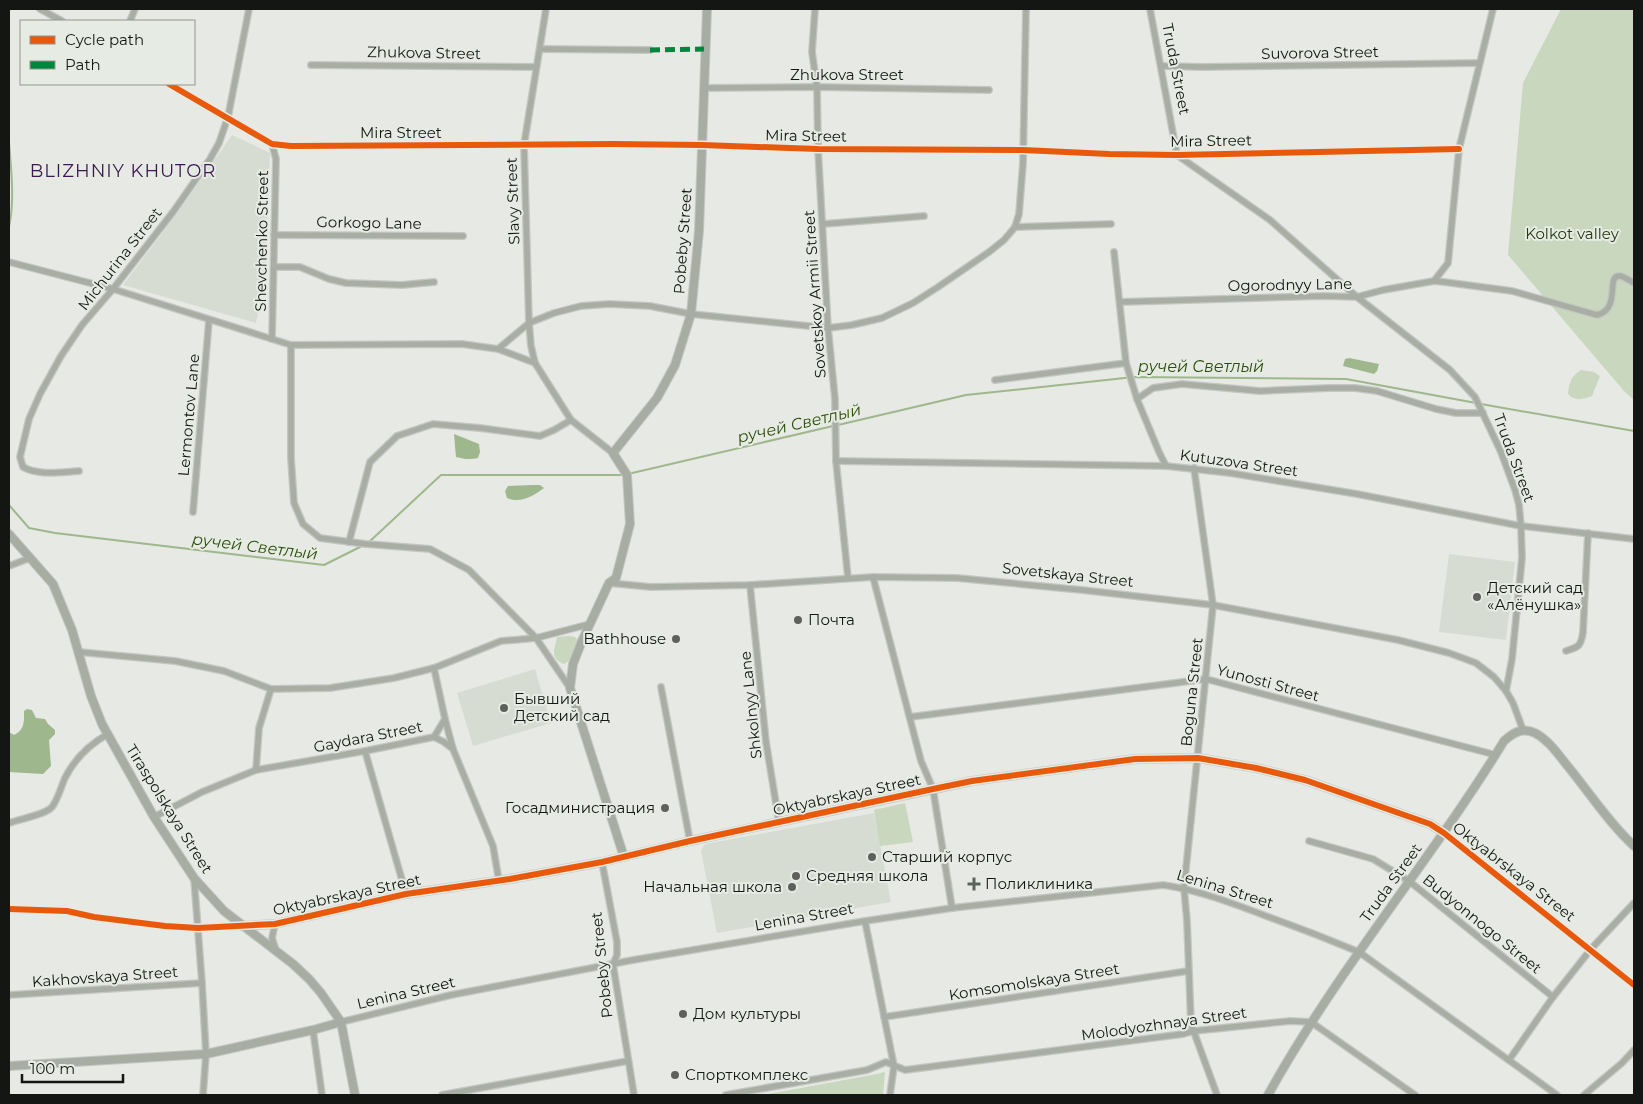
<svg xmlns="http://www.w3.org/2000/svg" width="1643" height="1104" font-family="Montserrat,sans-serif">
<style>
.built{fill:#d7dcd3}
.green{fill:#c8d7bd}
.water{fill:#9fb78c}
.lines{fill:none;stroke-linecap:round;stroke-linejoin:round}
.stream{stroke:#9fb78c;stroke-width:2}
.street-casing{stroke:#c5c6c4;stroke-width:8}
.secondary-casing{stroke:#c5c6c4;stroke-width:10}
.street{stroke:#a9aea5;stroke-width:5.5}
.secondary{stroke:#a8ada4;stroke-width:8}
.quiet{stroke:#00873e;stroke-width:5;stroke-dasharray:10 5;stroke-linecap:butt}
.cycleway-casing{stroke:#e6ebe3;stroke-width:9}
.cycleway{stroke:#e8590c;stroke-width:6}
.poi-dot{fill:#5e605c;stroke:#e6ebe3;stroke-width:2}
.labels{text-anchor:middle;stroke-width:4;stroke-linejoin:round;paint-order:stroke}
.street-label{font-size:15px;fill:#141613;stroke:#e6ebe3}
.park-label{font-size:15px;fill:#23390e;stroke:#e6ebe3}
.poi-label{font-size:15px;fill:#141613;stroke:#e6ebe3;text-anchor:start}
.water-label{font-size:16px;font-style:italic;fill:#2d4d0b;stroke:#e6ebe3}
.quarter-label{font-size:18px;letter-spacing:1px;fill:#3c184f;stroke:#e6ebe3}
</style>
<rect width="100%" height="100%" fill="#e7e9e5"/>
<g class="built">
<polygon points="232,135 270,153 265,281 256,323 123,285 179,211"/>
<polygon points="1449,554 1515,562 1506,640 1439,632"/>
<polygon points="535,669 551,723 473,746 457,693"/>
<polygon points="874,813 891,902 717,933 701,851 705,844"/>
</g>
<g class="green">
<polygon points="1561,9 1634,9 1634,400 1624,391 1508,255 1523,83"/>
<path d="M1581,370L1594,372L1600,376L1592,396C1584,399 1575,402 1568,394C1569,383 1571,376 1581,370Z"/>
<path d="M569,636L575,637L579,641C577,650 572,662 563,664C549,656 555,650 557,637Z"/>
<polygon points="905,803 913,842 880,846 874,810"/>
<polygon points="885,1072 883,1095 763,1095 877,1074"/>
</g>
<g class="water">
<polygon points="1349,358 1379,364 1377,371 1374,374 1343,366 1345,359"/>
<path d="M454,434L479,444L480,452L478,458C469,460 464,459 456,457Z"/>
<path d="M532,485H540L544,488C533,496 521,504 507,498L505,491L508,486Z"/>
<path d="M27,709L32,710L36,718L45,719L48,724L55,730V734L49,740L51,766L43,774L9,772V732L14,735C25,730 24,721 24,711Z"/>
</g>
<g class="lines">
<g class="stream">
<path d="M9,142C11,169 15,200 9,227"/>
<polyline points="1481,404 1634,431"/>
<polyline points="838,425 966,395 1134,377 1346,379 1476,403"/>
<polyline points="628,474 833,426"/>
<polyline points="9,505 29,528 55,533 324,565 364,545"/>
<polyline points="368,543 441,475 624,475"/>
</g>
<g class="street-casing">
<g id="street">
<polyline points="40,9 62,21"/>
<polyline points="815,9 812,52 817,87 818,149 828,328 835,399 836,461 848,578"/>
<polyline points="1150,9 1177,155 1270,220 1357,297 1450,370 1475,397 1501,452 1515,490 1519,505 1521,526 1522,558 1512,659 1506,691"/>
<polyline points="130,21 135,9"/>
<polyline points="540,49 650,50"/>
<polyline points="311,65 536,67"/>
<polyline points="1162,66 1203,67 1479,63"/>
<polyline points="169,84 272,144 291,146 613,144 702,145 818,149 1023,150 1109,154 1177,155 1459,149"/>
<polyline points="704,88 817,87 989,90"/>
<polyline points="823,224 924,216"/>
<polyline points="1015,227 1111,224"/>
<polyline points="274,235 463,236"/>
<polyline points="1114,252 1126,363 1137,399 1159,452 1166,466"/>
<polyline points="9,262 113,289 291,345 462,344 498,349 535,363 571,420 613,453"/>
<polyline points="274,267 300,267 329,279 346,283 402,285 434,282"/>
<polyline points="1434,281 1448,263 1459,149 1493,9"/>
<path d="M1120,302L1325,296L1357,297L1383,290L1434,281L1444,282L1512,291L1597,315C1622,309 1605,274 1620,276C1625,277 1630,281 1634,283"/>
<polyline points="272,339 276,159 272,144"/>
<polyline points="291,345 291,458 294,503 303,524 320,538 366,544 430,549 469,570 536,638 570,688"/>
<polyline points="498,349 529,323 554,313 581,306 609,304 650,306 691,314 828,328 852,325 882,318 913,303 938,287 989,252 1004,240 1015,227 1019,214 1023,163 1026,9"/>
<polyline points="535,363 531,346 529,323 524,145 546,9"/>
<polyline points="995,380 1126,363"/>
<polyline points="1137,399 1153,388 1182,384 1260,391 1329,388 1355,388 1377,391 1436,409 1456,413 1483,413"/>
<polyline points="836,461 1166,466 1230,473 1357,494 1521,526 1634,539"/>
<polyline points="1194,468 1213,605 1184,888 1187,921 1191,1024 1217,1095"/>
<path d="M79,471C62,472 39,476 23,467L20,457L29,419L40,394L61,356L82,325L113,289L173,212L210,159L219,143L228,117L249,9"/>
<polyline points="193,512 209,320"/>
<polyline points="349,542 370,462 397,436 433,424 480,428 540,436 554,430 571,420"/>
<polyline points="9,566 30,558"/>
<polyline points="873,577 921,761 933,789 952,908"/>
<polyline points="609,583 651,587 750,585 873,577 957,578 1082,590 1213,605 1398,640 1449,653 1476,663 1494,677 1506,691 1513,703 1523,730"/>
<polyline points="750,585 766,742 779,822"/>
<path d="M1566,651C1579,647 1581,646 1583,632L1588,533"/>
<polyline points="79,652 175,661 224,671 271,689 330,688 394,678 434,668 501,641 536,638 590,624"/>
<polyline points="434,668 445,719 434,737"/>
<polyline points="661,687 690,841"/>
<polyline points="910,717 1206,679 1496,755"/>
<polyline points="445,719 453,749"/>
<polyline points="365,751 406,894"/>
<polyline points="256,770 259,728 271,689"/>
<polyline points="154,817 202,792 256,770 365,751 434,737 444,742 453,749 493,846 499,881"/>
<path d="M9,823C19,819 45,815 52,807C58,799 61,787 65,778C74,760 90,744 108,734"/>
<polyline points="1444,833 1634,985"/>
<polyline points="1309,841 1373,859 1409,881 1553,997"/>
<polyline points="602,862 617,942 617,955 613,964 634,1095"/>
<polyline points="194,878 202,983 206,1054 203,1095"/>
<polyline points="9,909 67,911 94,917 165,926 198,928 243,926"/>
<polyline points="865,921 894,1066 890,1095"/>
<polyline points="275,924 272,938 276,950"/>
<polyline points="9,995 202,983"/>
<polyline points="884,1017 1188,971"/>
<path d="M341,1022L451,995L633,960L865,921L952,908L1163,885C1198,890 1232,903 1266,916C1297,927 1328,939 1359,952L1557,1095"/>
<polyline points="313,1030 322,1095"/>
<polyline points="1509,1060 1553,997 1591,949 1634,903"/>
<polyline points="442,1095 628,1061"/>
<polyline points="726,1095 867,1070 886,1062 905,1070 1183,1034 1194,1031 1290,1021 1311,1022 1415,1095"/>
<polyline points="1584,1095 1622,1063 1634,1050"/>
</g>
</g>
<g class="secondary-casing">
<g id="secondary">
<polyline points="9,534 53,584 72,630 91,696 102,724 154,817 194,878 224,911 293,964 309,979 321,993 341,1022 355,1095"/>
<polyline points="624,857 570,688 573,664 582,641 609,583 616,578 630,524 627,475 613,453 657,398 675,365 691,314 699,231 707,9"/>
<polyline points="243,926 275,924 406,894 510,879 602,862 690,841 972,781 1135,759 1198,758 1256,768 1305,780 1430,824 1444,833"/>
<polyline points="9,1066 206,1054 313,1030 341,1022"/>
<path d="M1268,1095C1337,970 1430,862 1504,741C1514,732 1523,727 1535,733C1550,741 1560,757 1570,769C1591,795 1610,824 1634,846"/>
</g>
</g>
<use href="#street" class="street"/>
<use href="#secondary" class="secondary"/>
<polyline class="quiet" points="650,50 704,49"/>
<g class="cycleway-casing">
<g id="cycleway">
<polyline points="169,84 272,144 291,146 613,144 702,145 818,149 1023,150 1109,154 1177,155 1459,149"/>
<polyline points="9,909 67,911 94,917 165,926 198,928 275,924 406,894 510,879 602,862 690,841 933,789 972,781 1135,759 1198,758 1256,768 1305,780 1430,824 1444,833 1634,985"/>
</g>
</g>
<use href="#cycleway" class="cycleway"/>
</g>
<g class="poi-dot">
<circle cx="1477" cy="597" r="5"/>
<circle cx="798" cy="620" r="5"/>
<circle cx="676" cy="639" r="5"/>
<circle cx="504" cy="708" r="5"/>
<circle cx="665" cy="808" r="5"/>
<circle cx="872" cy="857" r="5"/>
<circle cx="796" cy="876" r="5"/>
<path d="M971.5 876.5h5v5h5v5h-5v5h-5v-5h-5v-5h5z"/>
<circle cx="792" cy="887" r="5"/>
<circle cx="683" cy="1014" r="5"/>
<circle cx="675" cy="1075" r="5"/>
</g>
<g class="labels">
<g class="street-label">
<text transform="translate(424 53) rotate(1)" y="5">Zhukova Street</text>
<text transform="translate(1320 53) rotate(-1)" y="5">Suvorova Street</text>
<text transform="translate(1176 69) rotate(79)" y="5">Truda Street</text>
<text x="847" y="80">Zhukova Street</text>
<text x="401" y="138">Mira Street</text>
<text transform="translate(806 136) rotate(1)" y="5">Mira Street</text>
<text transform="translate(1211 141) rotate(-1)" y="5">Mira Street</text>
<text transform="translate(513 201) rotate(-92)" y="5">Slavy Street</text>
<text transform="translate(369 223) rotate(1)" y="5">Gorkogo Lane</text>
<text transform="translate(262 241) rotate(-89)" y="5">Shevchenko Street</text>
<text transform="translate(683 241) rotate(-86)" y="5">Pobeby Street</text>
<text transform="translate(120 259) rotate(-52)" y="5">Michurina Street</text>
<text transform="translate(1290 285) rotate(-1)" y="5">Ogorodnyy Lane</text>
<text transform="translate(815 294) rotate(-94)" y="5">Sovetskoy Armii Street</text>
<text transform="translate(189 415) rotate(-85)" y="5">Lermontov Lane</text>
<text transform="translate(1514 458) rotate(70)" y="5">Truda Street</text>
<text transform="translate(1239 463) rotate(8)" y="5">Kutuzova Street</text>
<text transform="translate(1068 575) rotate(6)" y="5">Sovetskaya Street</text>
<text transform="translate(1268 683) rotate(15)" y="5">Yunosti Street</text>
<text transform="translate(1192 692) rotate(-84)" y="5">Boguna Street</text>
<text transform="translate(751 705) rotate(-96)" y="5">Shkolnyy Lane</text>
<text transform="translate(368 737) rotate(-11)" y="5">Gaydara Street</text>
<text transform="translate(847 795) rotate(-12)" y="5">Oktyabrskaya Street</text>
<text transform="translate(169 809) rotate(58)" y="5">Tiraspolskaya Street</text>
<text transform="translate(1514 872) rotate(38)" y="5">Oktyabrskaya Street</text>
<text transform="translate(1391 883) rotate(-54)" y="5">Truda Street</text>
<text transform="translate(1225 889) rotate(17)" y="5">Lenina Street</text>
<text transform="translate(347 895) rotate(-12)" y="5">Oktyabrskaya Street</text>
<text transform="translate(804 917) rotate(-10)" y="5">Lenina Street</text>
<text transform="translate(1482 924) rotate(39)" y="5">Budyonnogo Street</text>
<text transform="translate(602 965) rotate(-96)" y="5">Pobeby Street</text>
<text transform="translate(105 977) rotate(-4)" y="5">Kakhovskaya Street</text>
<text transform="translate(1034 982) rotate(-9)" y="5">Komsomolskaya Street</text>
<text transform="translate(406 993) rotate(-13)" y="5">Lenina Street</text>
<text transform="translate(1164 1024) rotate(-8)" y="5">Molodyozhnaya Street</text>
</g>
<g class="park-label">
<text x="1572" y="239">Kolkot valley</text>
</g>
<g class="poi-label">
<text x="1487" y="593">Детский сад<tspan x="1487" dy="17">«Алёнушка»</tspan></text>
<text x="808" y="625">Почта</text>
<text x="666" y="644" text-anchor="end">Bathhouse</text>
<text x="514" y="704">Бывший<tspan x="514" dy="17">Детский сад</tspan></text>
<text x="655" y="813" text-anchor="end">Госадминистрация</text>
<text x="882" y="862">Старший корпус</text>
<text x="806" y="881">Средняя школа</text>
<text x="985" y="889">Поликлиника</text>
<text x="782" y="892" text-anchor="end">Начальная школа</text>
<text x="693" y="1019">Дом культуры</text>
<text x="685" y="1080">Спорткомплекс</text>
</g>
<g class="water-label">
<text x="1201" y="372">ручей Светлый</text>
<text transform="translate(799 423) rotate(-13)" y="6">ручей Светлый</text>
<text transform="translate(255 546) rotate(7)" y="6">ручей Светлый</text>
</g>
<g class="quarter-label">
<text x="123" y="177">BLIZHNIY KHUTOR</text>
</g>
</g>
<rect width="1643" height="1104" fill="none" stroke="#141613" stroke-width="20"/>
<rect x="20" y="20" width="175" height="65" fill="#e6ebe3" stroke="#929690"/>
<rect x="30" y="36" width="25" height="8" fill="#e8590c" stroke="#929690"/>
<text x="65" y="45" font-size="15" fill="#141613">Cycle path</text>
<rect x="30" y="61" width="25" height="8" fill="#00873e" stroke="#929690"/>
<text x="65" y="70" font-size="15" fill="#141613">Path</text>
<path d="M22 1074v8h101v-8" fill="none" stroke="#141613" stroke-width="2.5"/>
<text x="30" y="1074" font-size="15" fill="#141613" stroke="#e6ebe3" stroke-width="4" paint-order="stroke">100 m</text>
</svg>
